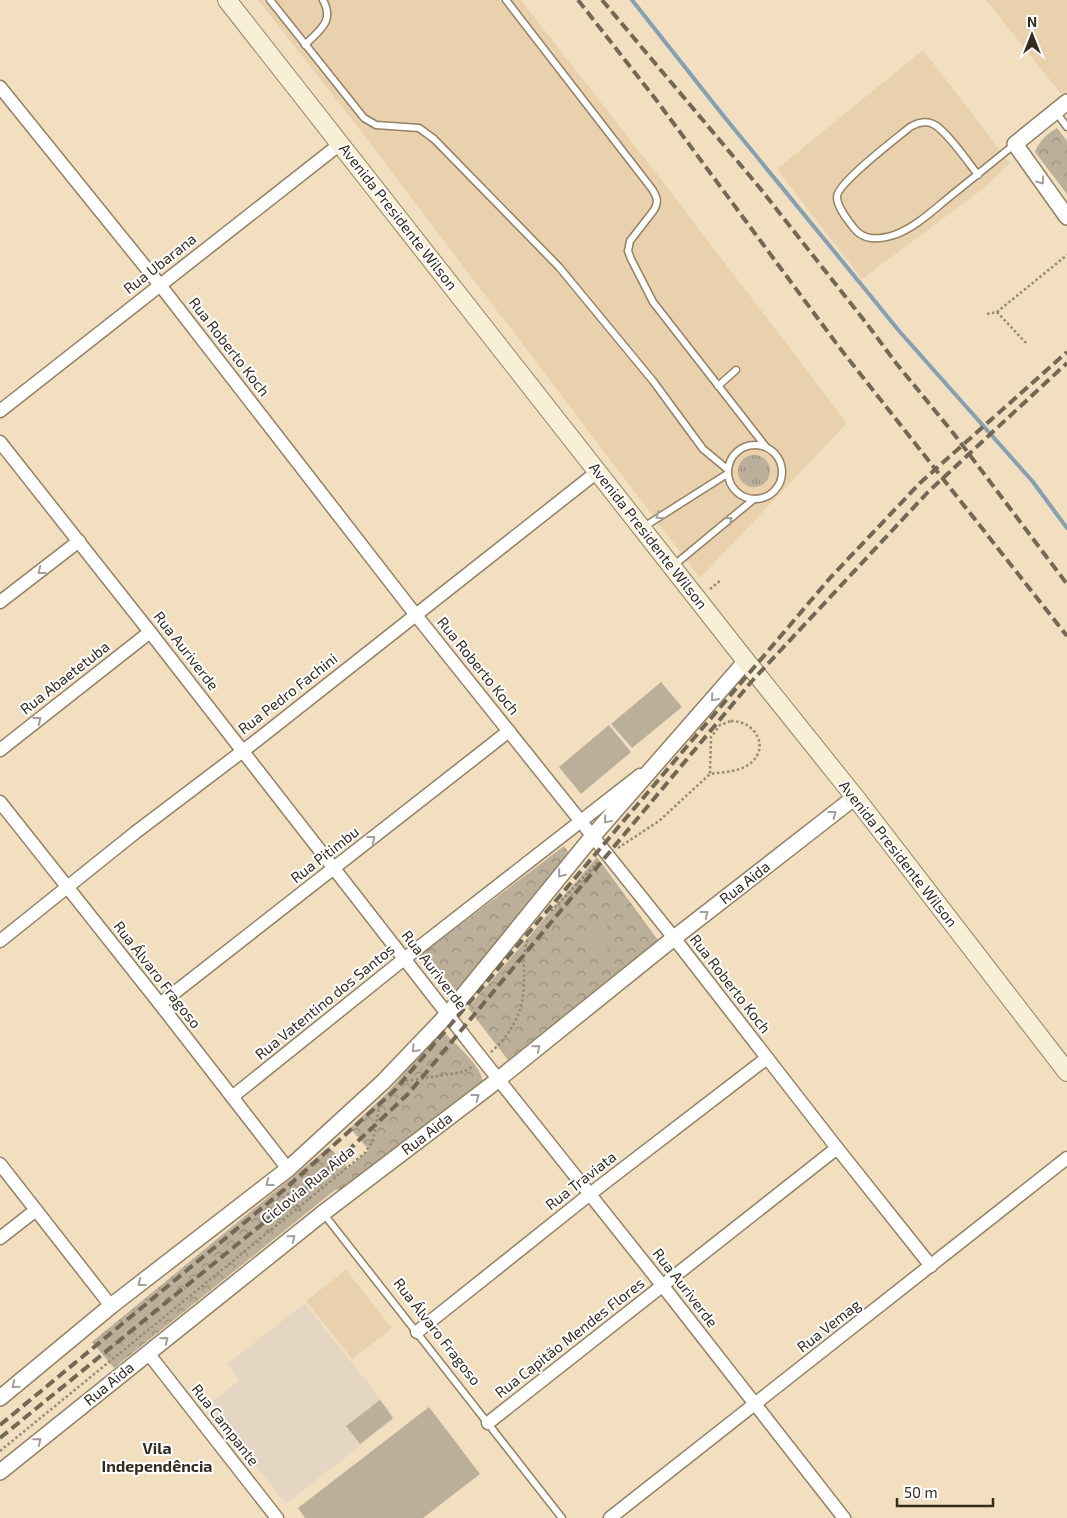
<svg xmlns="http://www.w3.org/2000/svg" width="1067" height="1518" font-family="'Exo 2',sans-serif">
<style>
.built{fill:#e8d1ac}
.education{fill:#e5d5c3}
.grass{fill:url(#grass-tufts)}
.park{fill:url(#park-crowns)}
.pitch{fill:#bcaf99}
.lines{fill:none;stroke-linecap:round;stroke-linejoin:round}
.stream{stroke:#84a0b1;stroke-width:4}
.service-casing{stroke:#928164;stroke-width:9}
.minor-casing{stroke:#928164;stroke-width:15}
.tertiary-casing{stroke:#928164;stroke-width:18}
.secondary-casing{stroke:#928164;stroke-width:20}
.path{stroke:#978a74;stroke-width:2.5;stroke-dasharray:2.5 2.5;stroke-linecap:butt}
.service{stroke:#fff;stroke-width:6}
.minor{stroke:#fff;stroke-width:12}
.tertiary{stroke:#fff;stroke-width:15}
.secondary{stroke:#f7f0d6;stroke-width:18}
.rail{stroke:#736856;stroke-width:4;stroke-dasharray:10 5;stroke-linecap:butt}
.oneway{stroke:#a3a09b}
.labels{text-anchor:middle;stroke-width:4;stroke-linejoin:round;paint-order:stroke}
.street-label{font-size:15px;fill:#332c20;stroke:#fff}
.neighbourhood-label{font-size:16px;font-weight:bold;fill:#332c20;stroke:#fff}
</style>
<defs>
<pattern id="grass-tufts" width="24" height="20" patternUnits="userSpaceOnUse" patternTransform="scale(1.25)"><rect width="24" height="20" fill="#bcaf99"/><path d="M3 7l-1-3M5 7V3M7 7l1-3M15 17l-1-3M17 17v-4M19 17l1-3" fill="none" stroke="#998f7c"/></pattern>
<pattern id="park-crowns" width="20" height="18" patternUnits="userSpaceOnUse" patternTransform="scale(1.25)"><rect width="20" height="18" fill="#bcaf99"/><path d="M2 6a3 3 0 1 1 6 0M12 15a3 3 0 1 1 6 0" fill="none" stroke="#998f7c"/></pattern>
</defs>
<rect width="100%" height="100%" fill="#f2dfc0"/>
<g class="built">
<polygon points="258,0 521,0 663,182 847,423 700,578 350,117"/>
<polygon points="986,0 1067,0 1067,90 1061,94"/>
<polygon points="923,50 1010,163 984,188 862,279 777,169"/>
<polygon points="346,1270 392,1328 352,1359 306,1301"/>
</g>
<polygon class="education" points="305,1303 395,1418 286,1504 208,1405 239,1380 227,1364"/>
<circle class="grass" cx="754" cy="471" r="16"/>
<g class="park">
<path d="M1057,128L1067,141V194L1035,152C1039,141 1047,134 1057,128Z"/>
<polygon points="564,846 570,855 454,996 420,955"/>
<polygon points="597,857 658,940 508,1060 468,1008"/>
<path d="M442,1030C453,1042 483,1067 483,1083L346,1188L335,1190L114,1368L92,1342L329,1147L348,1168L369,1150L350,1128L387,1093Z"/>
</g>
<g class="pitch">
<polygon points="661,682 682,707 632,748 611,724"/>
<polygon points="609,725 631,752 581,794 559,767"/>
<rect x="588" y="923" width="19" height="36"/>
<polygon points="380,1400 393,1418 360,1444 346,1426"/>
<polygon points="429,1407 480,1474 423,1518 305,1518 298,1508"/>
</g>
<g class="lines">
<polyline class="stream" points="632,0 722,114 900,332 1033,482 1067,528"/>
<g class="service-casing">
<g id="service">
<polyline points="270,0 364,118 376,125 419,128 434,139 559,267 653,381 703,449 727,469"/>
<path d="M506,0L652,189C657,197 659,202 654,210L630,241L628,251L631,259L653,302L766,447"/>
<path d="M305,45C319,30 335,22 323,0"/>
<polyline points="1056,112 1067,127"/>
<path d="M978,175C968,162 946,130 933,124C925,120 917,123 910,127C897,138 837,183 837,197C837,207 847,219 853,227C863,241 878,240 894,235C914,228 930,213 947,199C969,181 992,163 1015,144"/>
<polyline points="718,386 736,370"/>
<circle cx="755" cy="472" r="27"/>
<polyline points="642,528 727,474"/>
<polyline points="673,566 754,499"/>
<polyline points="323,1213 562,1518"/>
</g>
</g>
<g class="minor-casing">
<g id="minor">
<polyline points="0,87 160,285 415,614 674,938 837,1148 931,1266"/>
<polyline points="0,411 340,144"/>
<polyline points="0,442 150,632 483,1060 662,1285 844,1518"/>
<polyline points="0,602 79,541"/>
<polyline points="0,750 150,632"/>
<polyline points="0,802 160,1004 288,1169"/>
<polyline points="0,941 136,832 256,741 597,472"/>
<polyline points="160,1004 509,731"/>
<polyline points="232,1097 404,959 640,775"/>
<polyline points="0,1164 111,1306"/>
<polyline points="0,1238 36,1210"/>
<polyline points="417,1332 590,1194 767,1058"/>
<polyline points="148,1353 277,1518"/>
<polyline points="488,1423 837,1148"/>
<polyline points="610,1518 1067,1158"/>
</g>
</g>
<g class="tertiary-casing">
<g id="tertiary">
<polyline points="1067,102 1015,144 1067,217"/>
<polyline points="0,1398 111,1306 288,1169 383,1082 448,1014 592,837 746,661"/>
<polyline points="0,1472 323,1213 490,1086 674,938 855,797"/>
</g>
</g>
<g class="secondary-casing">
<polyline id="secondary" points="227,0 746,661 855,797 1067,1072"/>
</g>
<g class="path">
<polyline points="997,312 1026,343"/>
<polyline points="987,314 997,312 1067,255"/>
<polyline points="710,589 721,580"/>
<path d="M731,721C757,721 771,750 748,765C738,772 722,772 710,774L711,737L720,725Z"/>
<polyline points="618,848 659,821 710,774"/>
<polyline points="551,911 598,862"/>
<path d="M491,1052C507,1038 521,1017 523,995C526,976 521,957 528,938"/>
<polyline points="402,1084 406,1081 463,1072 473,1066"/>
<polyline points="284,1189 302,1212"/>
<polyline points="0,1451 365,1153 373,1140 380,1104"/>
</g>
<use href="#service" class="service"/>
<use href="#minor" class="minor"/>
<use href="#tertiary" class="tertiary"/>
<use href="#secondary" class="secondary"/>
<g class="rail">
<polyline points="578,0 657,101 839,347 1067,636"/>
<polyline points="602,0 759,187 867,324 896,363 954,434 1067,584"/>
<polyline points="0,1425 285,1189 395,1090 830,578 920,483 1067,352"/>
<polyline points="0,1438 321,1176 409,1093 752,681 928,492 1067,363"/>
</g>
</g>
<defs><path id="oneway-chevron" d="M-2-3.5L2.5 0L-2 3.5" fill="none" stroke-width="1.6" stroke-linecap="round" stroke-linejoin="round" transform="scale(1.25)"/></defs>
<g class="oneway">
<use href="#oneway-chevron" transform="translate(1041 181) rotate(54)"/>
<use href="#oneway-chevron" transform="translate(659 516) rotate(146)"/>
<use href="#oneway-chevron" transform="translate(729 520) rotate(-39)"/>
<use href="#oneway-chevron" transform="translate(41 571) rotate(142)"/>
<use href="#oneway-chevron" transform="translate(714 698) rotate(131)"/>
<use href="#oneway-chevron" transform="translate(38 720) rotate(-38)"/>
<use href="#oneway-chevron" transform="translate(833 814) rotate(-38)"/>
<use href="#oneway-chevron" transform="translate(607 820) rotate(131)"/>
<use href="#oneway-chevron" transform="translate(372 839) rotate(-38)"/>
<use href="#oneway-chevron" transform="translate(561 874) rotate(129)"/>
<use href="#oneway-chevron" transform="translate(705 914) rotate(-38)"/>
<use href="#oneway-chevron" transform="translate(537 1048) rotate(-39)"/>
<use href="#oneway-chevron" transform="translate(415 1049) rotate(134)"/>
<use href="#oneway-chevron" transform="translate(476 1097) rotate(-37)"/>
<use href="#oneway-chevron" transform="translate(269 1183) rotate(142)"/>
<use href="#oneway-chevron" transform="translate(292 1238) rotate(-39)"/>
<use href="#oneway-chevron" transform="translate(141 1283) rotate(142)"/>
<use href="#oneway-chevron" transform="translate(165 1340) rotate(-39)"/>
<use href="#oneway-chevron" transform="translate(15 1385) rotate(141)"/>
<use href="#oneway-chevron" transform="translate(38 1441) rotate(-39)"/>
</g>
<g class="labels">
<g class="street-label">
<text transform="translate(398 217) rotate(52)" y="5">Avenida Presidente Wilson</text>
<text transform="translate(160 264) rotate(-38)" y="5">Rua Ubarana</text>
<text transform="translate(229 347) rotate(52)" y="5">Rua Roberto Koch</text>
<text transform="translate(648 536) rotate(52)" y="5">Avenida Presidente Wilson</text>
<text transform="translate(186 651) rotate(52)" y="5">Rua Auriverde</text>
<text transform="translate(478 666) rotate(51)" y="5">Rua Roberto Koch</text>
<text transform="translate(65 678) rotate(-38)" y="5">Rua Abaetetuba</text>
<text transform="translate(288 694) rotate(-38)" y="5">Rua Pedro Fachini</text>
<text transform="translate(898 854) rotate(52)" y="5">Avenida Presidente Wilson</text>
<text transform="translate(325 855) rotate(-38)" y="5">Rua Pitimbu</text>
<text transform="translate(745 883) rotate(-38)" y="5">Rua Aida</text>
<text transform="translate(434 970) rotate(52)" y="5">Rua Auriverde</text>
<text transform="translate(157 975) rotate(52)" y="5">Rua Álvaro Fragoso</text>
<text transform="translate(730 984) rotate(52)" y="5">Rua Roberto Koch</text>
<text transform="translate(325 1002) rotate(-39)" y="5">Rua Vatentino dos Santos</text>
<text transform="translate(427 1134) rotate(-37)" y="5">Rua Aida</text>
<text transform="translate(581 1181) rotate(-38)" y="5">Rua Traviata</text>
<text transform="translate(308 1185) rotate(-39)" y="5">Ciclovia Rua Aida</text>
<text transform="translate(685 1288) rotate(52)" y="5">Rua Auriverde</text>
<text transform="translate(829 1326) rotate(-38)" y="5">Rua Vemag</text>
<text transform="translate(437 1332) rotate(52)" y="5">Rua Álvaro Fragoso</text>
<text transform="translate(570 1338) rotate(-38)" y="5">Rua Capitão Mendes Flores</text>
<text transform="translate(109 1384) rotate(-39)" y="5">Rua Aida</text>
<text transform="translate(225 1425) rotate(52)" y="5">Rua Campante</text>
</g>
<g class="neighbourhood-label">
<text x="157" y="1454">Vila<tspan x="157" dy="18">Independência</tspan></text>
</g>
</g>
<g transform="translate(1032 35)" stroke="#ffffff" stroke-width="4" paint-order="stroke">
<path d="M0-4L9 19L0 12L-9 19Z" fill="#332c20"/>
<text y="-8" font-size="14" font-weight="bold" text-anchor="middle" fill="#332c20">N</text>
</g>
<path d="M897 1498v8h96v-8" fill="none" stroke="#332c20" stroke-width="2.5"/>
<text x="904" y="1498" font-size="15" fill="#332c20" stroke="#ffffff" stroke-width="4" paint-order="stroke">50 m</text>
</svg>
